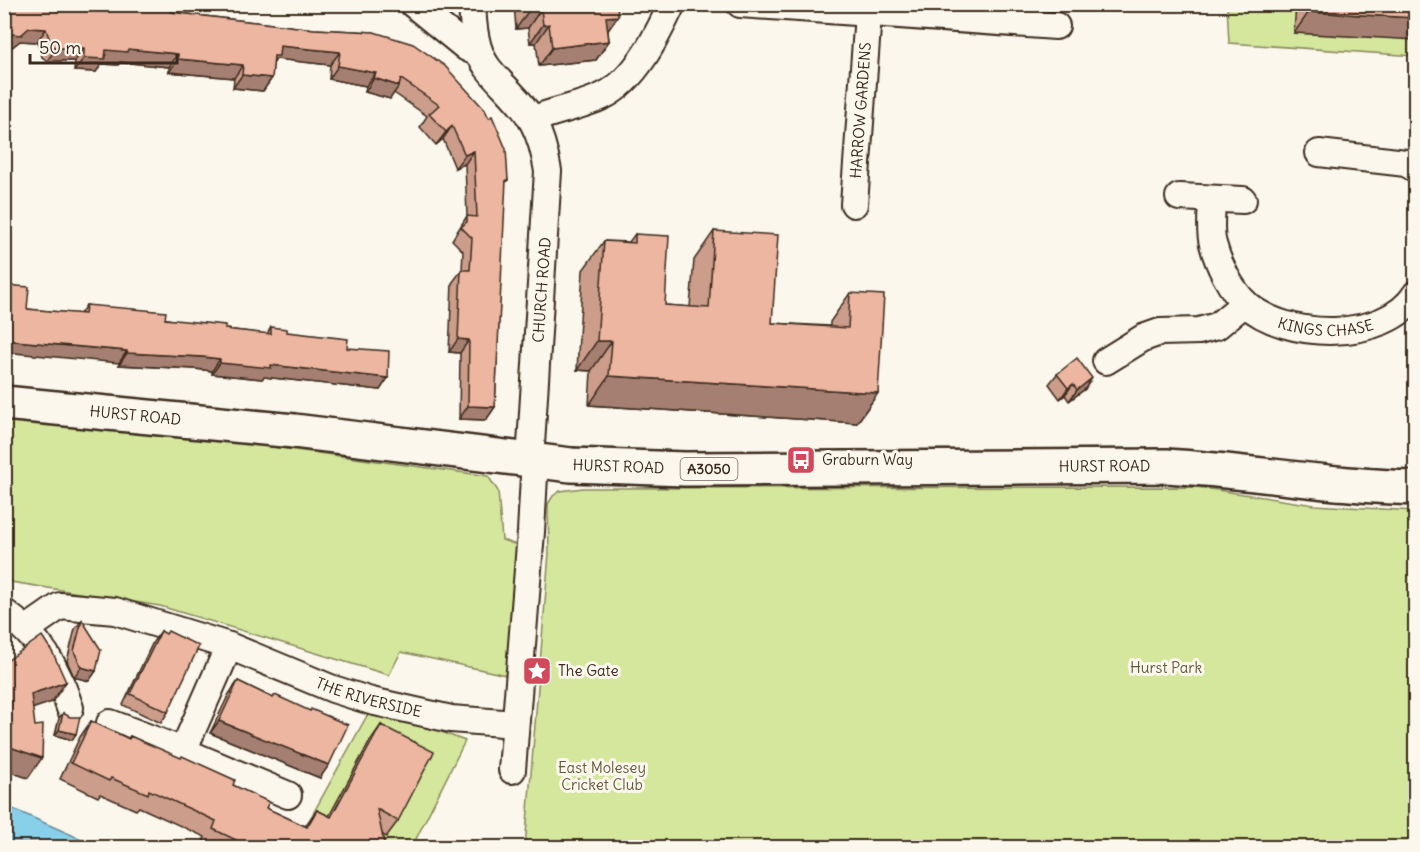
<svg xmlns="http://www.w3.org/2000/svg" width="1420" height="852" font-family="Delius,sans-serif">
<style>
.green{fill:#d4e79c;stroke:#88885d;stroke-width:1.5}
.water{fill:#88cfea;stroke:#698d98;stroke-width:1.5}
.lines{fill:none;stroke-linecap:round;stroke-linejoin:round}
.minor-casing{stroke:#3b2a1e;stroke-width:30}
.major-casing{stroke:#3b2a1e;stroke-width:38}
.minor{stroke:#fbf7ec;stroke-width:26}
.major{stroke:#fbf7ec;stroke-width:33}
.wall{fill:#cb9d8a;stroke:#3b2a1e;stroke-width:1.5}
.shaded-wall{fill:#a57f71;stroke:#3b2a1e;stroke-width:1.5}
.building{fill:#ecb6a1;stroke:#3b2a1e;stroke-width:1.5}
.labels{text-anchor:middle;stroke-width:6;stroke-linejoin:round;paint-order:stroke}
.shield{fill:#fbf7ec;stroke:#75685c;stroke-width:1.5}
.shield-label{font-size:14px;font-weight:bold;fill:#3b2a1e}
.street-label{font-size:15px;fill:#3b2a1e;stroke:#fbf7ec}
.poi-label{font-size:15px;fill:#3b2a1e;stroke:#fbf7ec;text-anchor:start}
.park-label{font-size:15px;fill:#61593e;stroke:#fbf7ec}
</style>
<rect width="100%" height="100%" fill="#fbf7ec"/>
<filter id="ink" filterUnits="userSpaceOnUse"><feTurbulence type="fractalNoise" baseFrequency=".0167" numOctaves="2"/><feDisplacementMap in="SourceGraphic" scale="12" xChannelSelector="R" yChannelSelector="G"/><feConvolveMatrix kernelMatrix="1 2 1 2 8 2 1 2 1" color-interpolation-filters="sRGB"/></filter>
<g filter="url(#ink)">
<g class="green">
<polygon points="1227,5 1415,5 1415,56 1229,43"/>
<polygon points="4,421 177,434 488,476 498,491 502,540 517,545 506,675 401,652 389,675 160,606 5,581"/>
<polygon points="1197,487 1314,505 1415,511 1415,847 525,847 549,553 548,504 553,496 560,491 583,488"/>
<polygon points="369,712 431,728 465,741 412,847 294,848"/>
</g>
<polygon class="water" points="4,805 99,847 5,847"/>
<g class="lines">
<g class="minor-casing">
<g id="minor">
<polyline points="413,4 467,48 480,54"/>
<path d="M472,4C473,25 475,51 488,68C502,86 521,100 533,122C541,137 545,153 548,171L531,445L534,476L531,532L512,770"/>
<polyline points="740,4 1056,26"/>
<path d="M532,120C555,110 580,107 603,96C636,80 657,36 672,4"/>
<polyline points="1319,153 1406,163 1416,169"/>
<polyline points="1179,197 1243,200"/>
<path id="s1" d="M1212,199C1212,213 1209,231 1213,244C1218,264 1231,290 1246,304C1286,340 1385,343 1416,294"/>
<path id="s2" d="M854,204L868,14"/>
<polyline points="1106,361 1143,338 1160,332 1199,331 1217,326 1245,303"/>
<path d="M4,612C41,639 56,665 70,708"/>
<path id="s3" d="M27,629L60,606L115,611L229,646L333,689L371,701L451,719L515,724"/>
<polyline points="229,646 183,751 288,795"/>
<polyline points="110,723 183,751"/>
</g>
</g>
<g class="major-casing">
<g id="major">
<path id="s4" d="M4,403L294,431L571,465L685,469L1167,466C1250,471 1332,486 1416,488"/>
</g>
</g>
<use href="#minor" class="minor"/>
<use href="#major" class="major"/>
</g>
<g class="wall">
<polygon points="4,4 119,8 171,12 314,29 374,32 508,180 505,183 495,407 486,420 459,419 460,353 449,352 452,283 462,270 463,251 452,240 467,216 465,164 455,168 443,139 436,145 420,127 427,116 394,93 390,99 365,92 366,86 329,79 330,65 276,59 273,64 272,78 263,91 233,88 234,78 169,72 169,67 120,62 118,65 102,64 96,72 74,71 75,61 47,61 42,57 37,42 20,41 11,48 4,47"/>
<polygon points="514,4 621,4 617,10 608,30 609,41 596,60 539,66 536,43 530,43 528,28 516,29"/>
<polygon points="1296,4 1416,4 1294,33"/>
<polygon points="714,231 772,323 830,326 830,322 850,293 878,393 857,423 589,405 591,371 577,370 583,270 604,241 629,242 635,234 665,305 690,307 694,260"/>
<polygon points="86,305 225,329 267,334 271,327 287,332 347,348 388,378 380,390 264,377 262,379 212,374 212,371 195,369 119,365 119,363 27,309 80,314"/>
<polygon points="1057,374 1085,389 1069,401 1065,395 1060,399 1049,384"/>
<polygon points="82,620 96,671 89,681 74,677 67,661 75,629"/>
<polygon points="161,631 168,712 161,723 123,705 153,642"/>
<polygon points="238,681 273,698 275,695 320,778 210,733 229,694"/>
<polygon points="63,713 72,740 55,735 59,718"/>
<polygon points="91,721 128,738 130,736 233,785 266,808 305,826 317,810 329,816 370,741 381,725 398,821 386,837 382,834 385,848 205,848 201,846 205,837 139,807 136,810 100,794 98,797 60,779 80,737"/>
</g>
<g class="shaded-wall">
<polygon points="613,4 621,4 613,17 618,16 605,35 593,36"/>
<polygon points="541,9 528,28 516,29 529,10"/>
<polygon points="1309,12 1416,18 1416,40 1294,33"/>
<polygon points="549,24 536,43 530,43 543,25"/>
<polygon points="29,28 46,29 37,42 20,41 11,48 4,47 4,36"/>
<polygon points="609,41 596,60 539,66 552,48"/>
<polygon points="280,46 340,52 330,65 276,59 270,69 265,69"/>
<polygon points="56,48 84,48 75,61 47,61"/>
<polygon points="128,49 178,54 169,67 120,62 118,65 102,64 96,72 74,71 84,58 106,50"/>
<polygon points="178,59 243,65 234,78 169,72"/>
<polygon points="338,66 376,73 366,86 329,79"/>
<polygon points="242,75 272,78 263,91 233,88"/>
<polygon points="374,78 399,86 390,99 365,92"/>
<polygon points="452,126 443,139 436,145 446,132"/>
<polygon points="474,151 465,164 455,168 465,155"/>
<polygon points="458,339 469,340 460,353 449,352"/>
<polygon points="4,340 127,351 119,363 4,352"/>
<polygon points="597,341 612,341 591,371 577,370"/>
<polygon points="127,353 203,357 220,359 212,371 195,369 119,365"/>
<polygon points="220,363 271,365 388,378 380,390 264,377 262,379 212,374"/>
<polygon points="609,376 878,393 857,423 589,405"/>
<polygon points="1092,378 1085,389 1069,401 1077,390"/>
<polygon points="1073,384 1065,395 1060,399 1068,388"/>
<polygon points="468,406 495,407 486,420 459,419"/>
<polygon points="81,667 96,671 89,681 74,677"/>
<polygon points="66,682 52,702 17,714 31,694"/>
<polygon points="219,721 329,765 320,778 210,733"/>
<polygon points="59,730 76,734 72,740 55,735"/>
<polygon points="4,745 42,758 28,778 4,770"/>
</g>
<g class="building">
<polygon points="4,4 96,4 119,8 172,9 171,12 314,29 374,32 413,44 445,66 485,110 489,118 492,116 506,149 508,180 506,180 495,407 468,406 469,340 458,339 461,270 470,270 472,238 461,227 467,222 467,216 477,217 474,151 465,155 452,126 446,132 429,114 439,105 401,79 399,86 374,78 376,73 338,66 340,52 280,46 279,56 274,56 272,78 242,75 243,65 178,59 178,54 128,49 127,52 106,50 105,59 84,58 84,48 56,48 51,44 46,29 29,28 21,35 11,34 11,37 4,36"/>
<polygon points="529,4 617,4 618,16 606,17 609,41 552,48 549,24 543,25 541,9 529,10"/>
<polygon points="1309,4 1416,4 1416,18 1309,12"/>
<polygon points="714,231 778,235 772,323 848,328 850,293 884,295 878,393 609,376 612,341 597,341 604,241 635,243 635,234 669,236 665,305 709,308"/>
<polygon points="4,285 29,287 27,309 85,314 86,305 134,309 166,312 165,319 225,325 225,329 271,334 271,327 287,329 287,332 348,339 347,348 389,351 388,378 271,365 271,368 220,363 220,359 203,357 127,353 127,351 4,340"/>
<polygon points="1077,358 1092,378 1077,390 1073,384 1068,388 1057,374"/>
<polygon points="82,620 101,650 96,671 81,667 74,651"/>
<polygon points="161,631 166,634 168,631 199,646 168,712 130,694"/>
<polygon points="42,636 53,653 66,682 31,694 35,726 43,725 42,758 4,745 4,663"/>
<polygon points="238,681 273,698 275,695 310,711 311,709 348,725 329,765 219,721"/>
<polygon points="63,713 70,717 80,717 76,734 59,730"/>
<polygon points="91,721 129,739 130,736 181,758 182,756 235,780 233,785 269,802 266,808 307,827 317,810 331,817 381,725 434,752 398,821 377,809 385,848 248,848 249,846 213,829 216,821 149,790 148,794 111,778 109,781 71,763"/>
</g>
</g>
<defs>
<g id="bus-square" transform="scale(1.5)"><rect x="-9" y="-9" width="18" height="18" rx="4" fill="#d1495b" stroke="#fbf7ec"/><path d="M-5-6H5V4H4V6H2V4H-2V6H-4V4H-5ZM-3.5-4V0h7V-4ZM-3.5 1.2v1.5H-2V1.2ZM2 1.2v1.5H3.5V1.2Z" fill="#fff"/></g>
<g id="sight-square" transform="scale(1.5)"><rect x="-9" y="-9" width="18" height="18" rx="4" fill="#d1495b" stroke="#fbf7ec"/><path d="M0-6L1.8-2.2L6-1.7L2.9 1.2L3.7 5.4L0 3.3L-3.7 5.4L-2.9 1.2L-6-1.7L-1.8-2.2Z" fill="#fff"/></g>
</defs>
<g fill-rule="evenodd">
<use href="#bus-square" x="801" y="460"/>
<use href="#sight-square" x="537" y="671"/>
</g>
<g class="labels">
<rect class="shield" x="680.5" y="458" width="57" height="22" rx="4.5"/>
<g class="shield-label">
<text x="709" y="474">A3050</text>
</g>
<g class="street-label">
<text dy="5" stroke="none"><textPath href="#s2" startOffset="94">HARROW GARDENS</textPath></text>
<text transform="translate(542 290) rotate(-86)" y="5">CHURCH ROAD</text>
<text dy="5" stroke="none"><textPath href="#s1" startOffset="200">KINGS CHASE</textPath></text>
<text dy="5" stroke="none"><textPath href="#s4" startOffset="132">HURST ROAD</textPath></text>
<text dy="5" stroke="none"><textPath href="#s4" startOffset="618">HURST ROAD</textPath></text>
<text dy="5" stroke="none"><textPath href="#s4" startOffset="1104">HURST ROAD</textPath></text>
<text dy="5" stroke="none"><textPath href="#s3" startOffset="364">THE RIVERSIDE</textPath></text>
</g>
<g class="poi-label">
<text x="822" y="465">Graburn Way</text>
<text x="558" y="676">The Gate</text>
</g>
<g class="park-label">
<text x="1166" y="673">Hurst Park</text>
<text x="602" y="773">East Molesey<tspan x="602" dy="17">Cricket Club</tspan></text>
</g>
</g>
<rect width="1420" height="852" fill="none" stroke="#fbf7ec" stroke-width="24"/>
<rect x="12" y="12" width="1396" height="828" fill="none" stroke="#3b2a1e" stroke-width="2" filter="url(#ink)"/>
<path d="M30 54v9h147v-9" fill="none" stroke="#3b2a1e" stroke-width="3"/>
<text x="39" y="54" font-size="18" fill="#3b2a1e" stroke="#fbf7ec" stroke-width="4.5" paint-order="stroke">50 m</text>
</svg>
